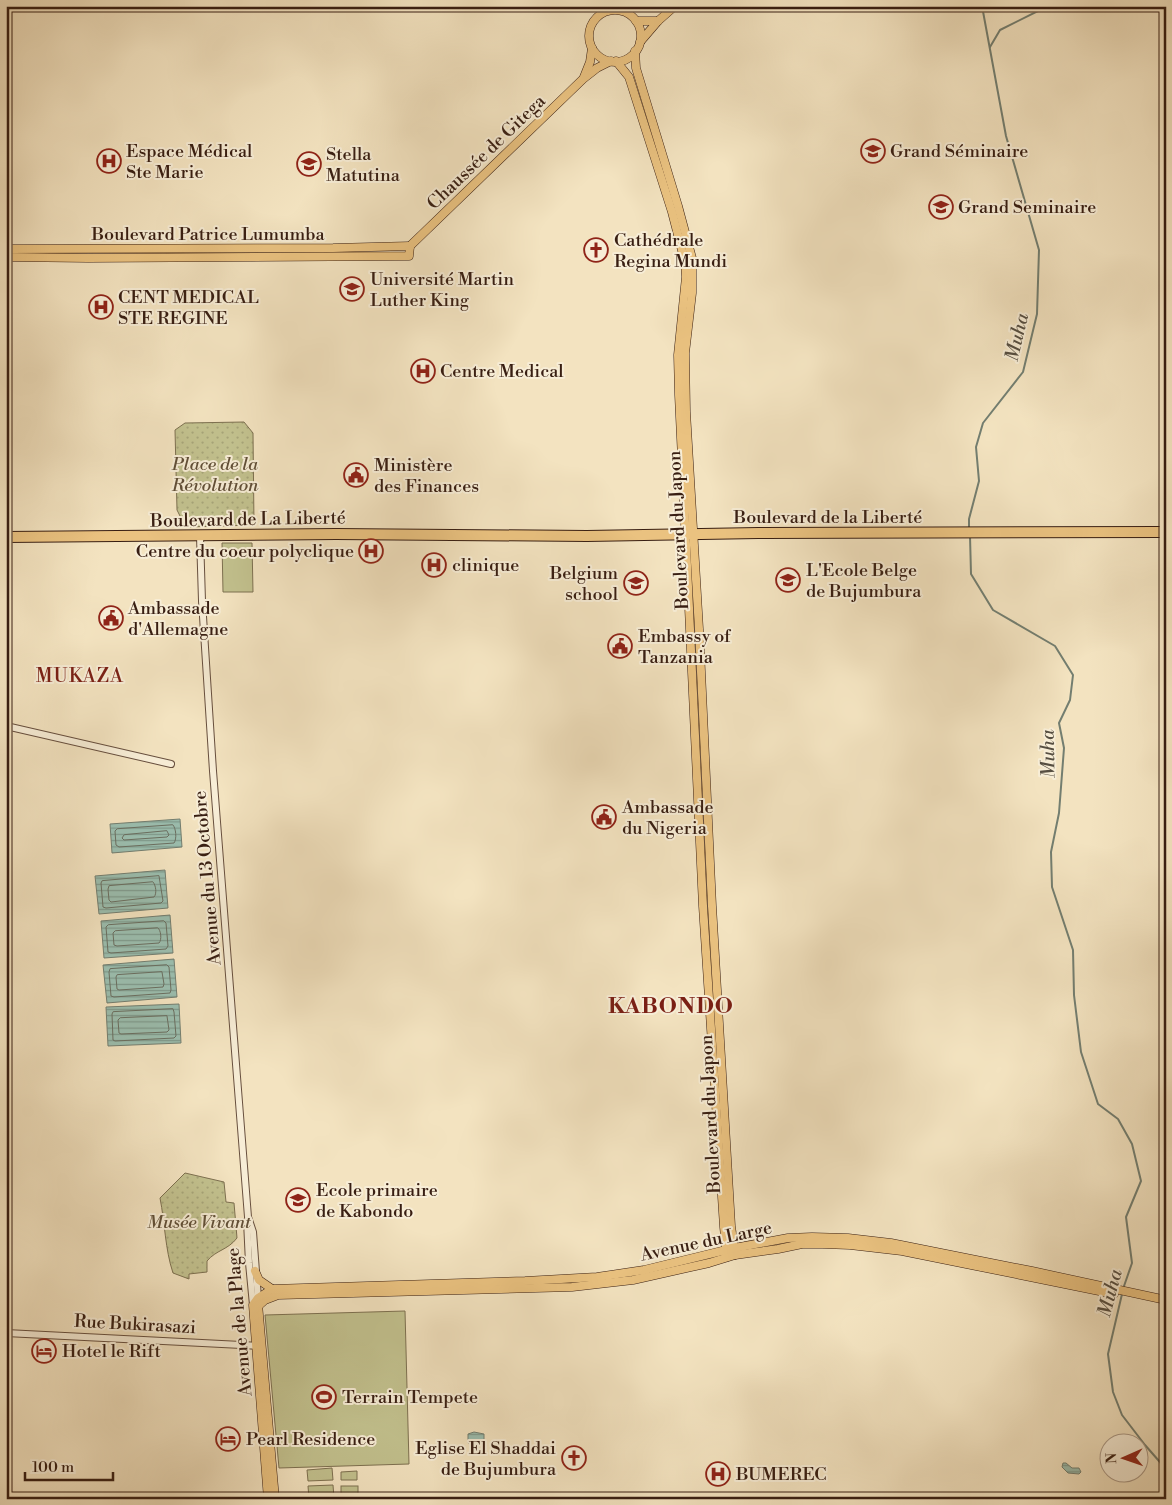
<svg xmlns="http://www.w3.org/2000/svg" width="1172" height="1505" font-family="'Libre Bodoni',serif">
<style>
.park{fill:url(#park-dots);stroke:#7d7050}
.pitch{fill:#c2c18e;stroke:#7d7050}
.water{fill:url(#water-rules);stroke:#737e70}
.lines{fill:none;stroke-linecap:round;stroke-linejoin:round}
.shore{stroke:#6a6e60;stroke-width:1}
.stream{stroke:#737e70;stroke-width:2}
.minor-casing{stroke:#674f3e;stroke-width:8}
.major-casing{stroke:#381e12;stroke-width:9}
.highway-casing{stroke:#381e12;stroke-width:12}
.minor{stroke:#f7edd6;stroke-width:6}
.major{stroke:#eac280;stroke-width:8}
.highway{stroke:#eac280;stroke-width:10}
.labels{text-anchor:middle;stroke-width:4;stroke-linejoin:round;paint-order:stroke}
.poi-label{font-size:18px;fill:#381e12;stroke:#f7edd6;text-anchor:start}
.street-label{font-size:18px;fill:#381e12;stroke:#f7edd6}
.park-label{font-size:18px;font-style:italic;fill:#614f37;stroke:#f7edd6}
.water-label{font-size:19px;font-style:italic;fill:#564e41;stroke:#f7edd6}
.neighbourhood-label{font-size:19px;letter-spacing:1px;fill:#7a1f14;stroke:#f7edd6}
.district-label{font-size:22px;font-weight:bold;letter-spacing:1px;fill:#7a1f14;stroke:#f7edd6}
</style>
<defs>
<pattern id="park-dots" width="8" height="8" patternUnits="userSpaceOnUse" patternTransform="scale(1.25)"><rect width="8" height="8" fill="#c2c18e"/><path d="M2 2h.1M6 6h.1" fill="none" stroke="#a7a579" stroke-width="1.8" stroke-linecap="round"/></pattern>
<pattern id="water-rules" width="6" height="5" patternUnits="userSpaceOnUse" patternTransform="scale(1.25)"><rect width="6" height="5" fill="#9bbeaf"/><path d="M0 2.5h6" fill="none" stroke="#7f9a8d"/></pattern>
</defs>
<rect width="100%" height="100%" fill="#f3e3c0"/>
<filter id="stains"><feTurbulence type="fractalNoise" baseFrequency=".004" numOctaves="4"/><feColorMatrix values="0 0 0 0 .2 0 0 0 0 .09 0 0 0 0 .02 0 0 0 .5 -.17"/></filter>
<radialGradient id="worn" r=".72"><stop offset=".6" stop-color="#630" stop-opacity="0"/><stop offset="1" stop-color="#630" stop-opacity=".3"/></radialGradient>
<g class="park">
<polygon points="244,422 253,433 254,525 188,527 183,522 177,510 175,430 185,423"/>
<path d="M185,1173L224,1182L226,1202L234,1203L237,1238C228,1250 216,1250 207,1261V1272L189,1274V1279L173,1273C165,1249 165,1223 160,1198Z"/>
</g>
<g class="pitch">
<polygon points="222,543 252,543 253,592 223,592"/>
<polygon points="405,1311 409,1464 279,1468 265,1315"/>
<polygon points="332,1468 333,1480 308,1481 307,1470"/>
<polygon points="357,1471 357,1480 341,1480 341,1472"/>
<polygon points="333,1485 334,1498 309,1499 308,1486"/>
<rect x="341" y="1486" width="17" height="9"/>
</g>
<g class="water">
<polygon points="180,819 182,847 112,853 110,824"/>
<polygon points="165,870 168,908 99,914 95,876"/>
<polygon points="170,915 173,953 104,958 101,921"/>
<polygon points="174,959 177,997 107,1003 103,965"/>
<polygon points="179,1004 181,1043 108,1046 106,1007"/>
<polygon points="474,1432 484,1434 484,1442 468,1443 468,1434"/>
<polygon points="1063,1463 1066,1463 1072,1468 1079,1468 1081,1472 1079,1474 1068,1473 1062,1467"/>
</g>
<g class="lines">
<g class="shore">
<path d="M173,825C176,828 177,839 174,843L119,847L116,845L115,831L117,829Z"/>
<polygon points="167,831 169,835 167,837 124,840 122,838 124,835"/>
<polygon points="159,876 163,901 161,903 106,908 103,907 101,883 102,881"/>
<path d="M153,882C156,885 157,894 154,897L111,902L109,900L108,889L109,886Z"/>
<polygon points="164,921 166,923 168,946 166,949 111,953 108,952 106,927 108,925"/>
<path d="M158,928C161,930 162,940 159,943L117,946L114,945L113,933L115,931Z"/>
<polygon points="167,965 169,967 171,990 170,993 114,997 111,996 109,972 110,969"/>
<polygon points="162,972 164,984 163,987 119,990 117,989 116,977 117,975"/>
<polygon points="173,1009 174,1012 176,1036 174,1038 115,1041 113,1040 112,1014 113,1012"/>
<polygon points="167,1016 169,1030 167,1032 121,1034 119,1033 118,1020 120,1018"/>
</g>
<g class="stream">
<polyline points="990,47 1000,30 1048,6"/>
<polyline points="969,529 969,519 979,481 976,447 983,423 1023,372 1037,314 1039,250 1006,136 982,6"/>
<polyline points="970,536 971,574 993,610 1055,646 1073,675 1070,700 1059,723 1064,748 1059,813 1051,852 1052,887 1073,950 1074,995 1081,1052 1098,1104 1118,1119 1132,1144 1141,1181 1126,1217 1132,1263 1123,1289"/>
<polyline points="1122,1294 1108,1354 1113,1392 1122,1415 1145,1445 1166,1469"/>
</g>
<g class="minor-casing">
<g id="minor">
<polyline points="200,536 202,601 213,771 248,1217 253,1232 258,1298"/>
<polyline points="6,726 171,764"/>
<polyline points="247,1221 249,1263 253,1305"/>
<polyline points="6,1333 260,1346"/>
</g>
</g>
<g class="major-casing">
<g id="major">
<circle cx="615" cy="36" r="26"/>
<polyline points="636,21 658,21"/>
<polyline points="640,42 658,21 675,6"/>
<polyline points="635,51 636,68 678,206 692,258 692,293 685,353 686,412 699,629 712,906 731,1226 735,1255"/>
<polyline points="616,61 629,77 672,212 685,262 686,277 678,355 679,395 703,906 724,1227 727,1257"/>
<polyline points="584,77 590,62 592,48"/>
<polyline points="410,246 583,79 597,68 611,61"/>
<polyline points="6,249 333,248 410,246"/>
<polyline points="6,257 88,258 409,256 410,246"/>
<polyline points="255,1271 259,1280 272,1289"/>
<polyline points="258,1304 275,1499"/>
<polyline points="255,1309 265,1300 278,1295 572,1287 633,1280 709,1263 735,1255 778,1249 802,1244 823,1244 850,1245 902,1251 1114,1294"/>
<polyline points="268,1499 253,1305 258,1298 272,1289 525,1281 597,1277 644,1270 734,1248 788,1238 812,1237 848,1238 891,1243 1032,1271 1166,1300"/>
</g>
</g>
<g class="highway-casing">
<polyline id="highway" points="6,537 336,534 587,536 758,533 1166,532"/>
</g>
<use href="#minor" class="minor"/>
<use href="#major" class="major"/>
<use href="#highway" class="highway"/>
</g>
<defs>
<g id="university-ring" transform="scale(1.25)"><circle r="9.5" fill="#f7edd6" stroke="#8f2418" stroke-width="1.5"/><path d="M0-5L7-2L0 1L-7-2ZM-4 1L0 2.5L4 1V4Q0 6-4 4Z" fill="#8f2418"/></g>
<g id="hospital-ring" transform="scale(1.25)"><circle r="9.5" fill="#f7edd6" stroke="#8f2418" stroke-width="1.5"/><path d="M-5-5h3v3.5h4V-5h3V5h-3V1.5h-4V5h-3Z" fill="#8f2418"/></g>
<g id="school-ring" transform="scale(1.25)"><circle r="9.5" fill="#f7edd6" stroke="#8f2418" stroke-width="1.5"/><path d="M0-5L7-2L0 1L-7-2ZM-4 1L0 2.5L4 1V4Q0 6-4 4Z" fill="#8f2418"/></g>
<g id="church-ring" transform="scale(1.25)"><circle r="9.5" fill="#f7edd6" stroke="#8f2418" stroke-width="1.5"/><path d="M-1.2-6h2.4v3.5h3.3v2.4h-3.3V6h-2.4V-.1h-3.3v-2.4h3.3Z" fill="#8f2418"/></g>
<g id="civic-ring" transform="scale(1.25)"><circle r="9.5" fill="#f7edd6" stroke="#8f2418" stroke-width="1.5"/><path d="M-.6-6.5H3V-4.5H.6V-3L4-1V1h2V6H-6V1h2V-1L-.6-3ZM-1.2 2.5V6h2.4V2.5Z" fill="#8f2418"/></g>
<g id="hotel-ring" transform="scale(1.25)"><circle r="9.5" fill="#f7edd6" stroke="#8f2418" stroke-width="1.5"/><path d="M-6-4.5h1.5V1H6V5H4.5V3h-9V5H-6ZM-4 0a1.8 1.8 0 1 1 3.6 0ZM.5 0V-2.5h3Q6-2.5 6 0Z" fill="#8f2418"/></g>
<g id="stadium-ring" transform="scale(1.25)"><circle r="9.5" fill="#f7edd6" stroke="#8f2418" stroke-width="1.5"/><path d="M0-5a6.5 5 0 1 0 0 10a6.5 5 0 1 0 0-10ZM-3.5-1.8h7v3.6h-7Z" fill="#8f2418"/></g>
</defs>
<g fill-rule="evenodd">
<use href="#university-ring" x="873" y="151"/>
<use href="#hospital-ring" x="109" y="161"/>
<use href="#school-ring" x="309" y="164"/>
<use href="#university-ring" x="941" y="207"/>
<use href="#church-ring" x="596" y="250"/>
<use href="#school-ring" x="352" y="289"/>
<use href="#hospital-ring" x="101" y="307"/>
<use href="#hospital-ring" x="423" y="371"/>
<use href="#civic-ring" x="356" y="475"/>
<use href="#hospital-ring" x="371" y="551"/>
<use href="#hospital-ring" x="434" y="565"/>
<use href="#school-ring" x="788" y="580"/>
<use href="#school-ring" x="636" y="583"/>
<use href="#civic-ring" x="111" y="618"/>
<use href="#civic-ring" x="620" y="646"/>
<use href="#civic-ring" x="604" y="817"/>
<use href="#school-ring" x="298" y="1200"/>
<use href="#hotel-ring" x="44" y="1351"/>
<use href="#stadium-ring" x="324" y="1397"/>
<use href="#hotel-ring" x="228" y="1439"/>
<use href="#church-ring" x="574" y="1458"/>
<use href="#hospital-ring" x="718" y="1474"/>
</g>
<g class="labels">
<g class="poi-label">
<text x="126" y="157">Espace Médical<tspan x="126" dy="21">Ste Marie</tspan></text>
<text x="890" y="157">Grand Séminaire</text>
<text x="326" y="160">Stella<tspan x="326" dy="21">Matutina</tspan></text>
<text x="958" y="213">Grand Seminaire</text>
<text x="614" y="246">Cathédrale<tspan x="614" dy="21">Regina Mundi</tspan></text>
<text x="370" y="285">Université Martin<tspan x="370" dy="21">Luther King</tspan></text>
<text x="118" y="303">CENT MEDICAL<tspan x="118" dy="21">STE REGINE</tspan></text>
<text x="440" y="377">Centre Medical</text>
<text x="374" y="471">Ministère<tspan x="374" dy="21">des Finances</tspan></text>
<text x="354" y="557" text-anchor="end">Centre du coeur polyclique</text>
<text x="452" y="571">clinique</text>
<text x="806" y="576">L'Ecole Belge<tspan x="806" dy="21">de Bujumbura</tspan></text>
<text x="618" y="579" text-anchor="end">Belgium<tspan x="618" dy="21">school</tspan></text>
<text x="128" y="614">Ambassade<tspan x="128" dy="21">d'Allemagne</tspan></text>
<text x="638" y="642">Embassy of<tspan x="638" dy="21">Tanzania</tspan></text>
<text x="622" y="813">Ambassade<tspan x="622" dy="21">du Nigeria</tspan></text>
<text x="316" y="1196">Ecole primaire<tspan x="316" dy="21">de Kabondo</tspan></text>
<text x="62" y="1357">Hotel le Rift</text>
<text x="342" y="1403">Terrain Tempete</text>
<text x="246" y="1445">Pearl Residence</text>
<text x="556" y="1454" text-anchor="end">Eglise El Shaddai<tspan x="556" dy="21">de Bujumbura</tspan></text>
<text x="736" y="1480">BUMEREC</text>
</g>
<g class="street-label">
<text transform="translate(486 152) rotate(-44)" y="6">Chaussée de Gitega</text>
<text x="208" y="240">Boulevard Patrice Lumumba</text>
<text x="828" y="523">Boulevard de la Liberté</text>
<text transform="translate(248 519) rotate(-1)" y="6">Boulevard de La Liberté</text>
<text transform="translate(678 530) rotate(-93)" y="6">Boulevard du Japon</text>
<text transform="translate(207 878) rotate(-95)" y="6">Avenue du 13 Octobre</text>
<text transform="translate(710 1114) rotate(-93)" y="6">Boulevard du Japon</text>
<text transform="translate(706 1241) rotate(-12)" y="6">Avenue du Large</text>
<text transform="translate(239 1322) rotate(-95)" y="6">Avenue de la Plage</text>
<text transform="translate(135 1324) rotate(3)" y="6">Rue Bukirasazi</text>
</g>
<g class="park-label">
<text x="215" y="470">Place de la<tspan x="215" dy="21">Révolution</tspan></text>
<text x="199" y="1228">Musée Vivant</text>
</g>
<g class="water-label">
<text transform="translate(1016 337) rotate(-77)" y="7">Muha</text>
<text transform="translate(1047 754) rotate(-91)" y="7">Muha</text>
<text transform="translate(1109 1293) rotate(-75)" y="7">Muha</text>
</g>
<g class="neighbourhood-label">
<text x="80" y="682">MUKAZA</text>
</g>
<g class="district-label">
<text x="671" y="1013">KABONDO</text>
</g>
</g>
<rect width="1172" height="1505" fill="none" stroke="#f3e3c0" stroke-width="25"/>
<rect x="8" y="8" width="1157" height="1490" fill="none" stroke="#381e12" stroke-width="2.5"/>
<rect x="12" y="12" width="1147" height="1480" fill="none" stroke="#381e12"/>
<g transform="translate(1124 1458) rotate(268)"><circle r="24" fill="#f7edd6" stroke="#ab9a88"/>
<path d="M0-4L9 19L0 12L-9 19Z" fill="#8f2418"/>
<text y="-8" font-size="14" font-weight="bold" text-anchor="middle" fill="#381e12">N</text>
</g>
<path d="M25 1472v8h88v-8" fill="none" stroke="#381e12" stroke-width="2.5"/>
<text x="32" y="1472" font-size="15" fill="#381e12" stroke="#f7edd6" stroke-width="4" paint-order="stroke">100 m</text>
<rect width="100%" height="100%" filter="url(#stains)"/>
<rect width="100%" height="100%" fill="url(#worn)"/>
</svg>
